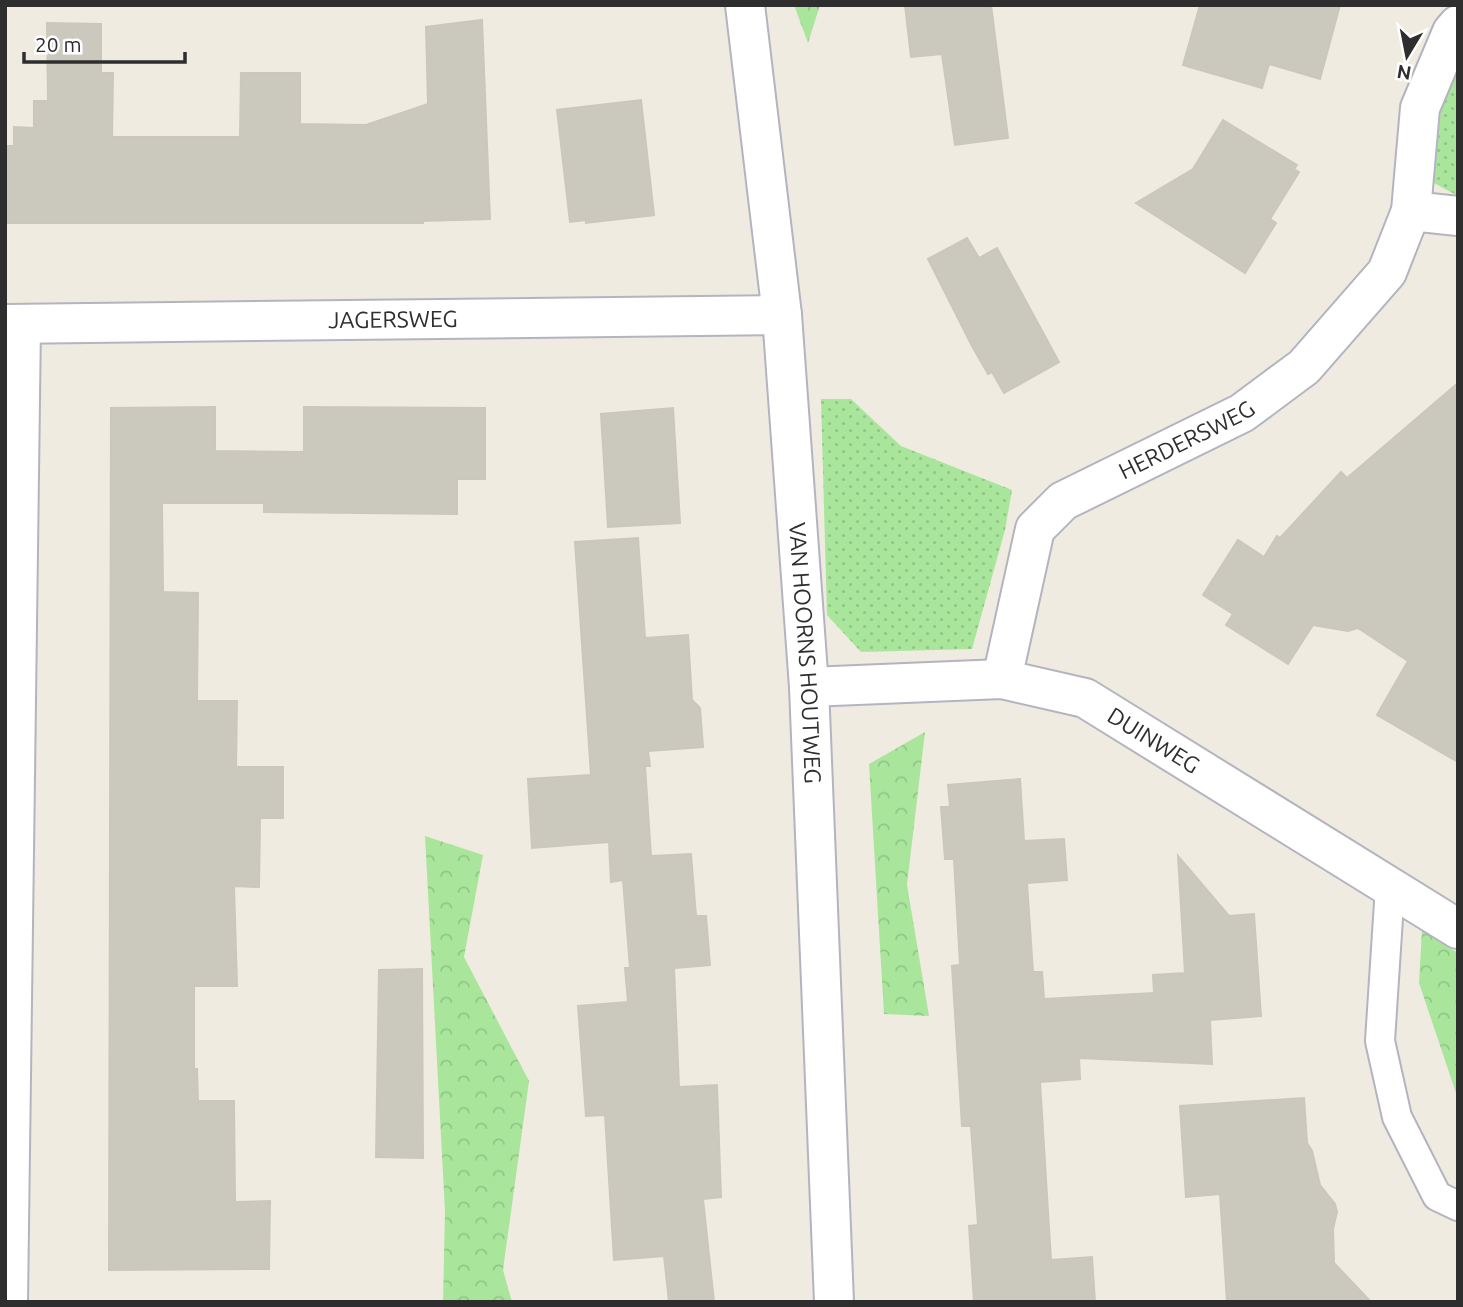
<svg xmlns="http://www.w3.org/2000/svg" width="1463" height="1307" font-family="Ubuntu,sans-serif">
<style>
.grass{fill:url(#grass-dots)}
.forest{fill:url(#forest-crowns)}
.building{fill:#cbc9be;stroke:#cbc8b9;stroke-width:2}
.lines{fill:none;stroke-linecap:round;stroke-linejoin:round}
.lane-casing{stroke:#b4b4c1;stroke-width:32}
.street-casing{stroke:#b4b4c1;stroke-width:42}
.lane{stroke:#fff;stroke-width:28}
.street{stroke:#fff;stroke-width:38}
.labels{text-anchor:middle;stroke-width:6;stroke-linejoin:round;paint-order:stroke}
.street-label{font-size:23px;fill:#2e2e2e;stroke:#fff}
</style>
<defs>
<pattern id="grass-dots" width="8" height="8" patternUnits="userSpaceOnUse" patternTransform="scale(1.75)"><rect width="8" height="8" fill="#a9e69c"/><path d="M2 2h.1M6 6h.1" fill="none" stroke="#92c687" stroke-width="1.8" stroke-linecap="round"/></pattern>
<pattern id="forest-crowns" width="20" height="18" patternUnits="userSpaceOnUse" patternTransform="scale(1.75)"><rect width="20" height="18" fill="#a9e69c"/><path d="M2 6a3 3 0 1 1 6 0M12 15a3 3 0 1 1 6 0" fill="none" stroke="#92c687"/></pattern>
</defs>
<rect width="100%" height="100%" fill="#efebe0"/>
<g class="grass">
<polygon points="1458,59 1458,196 1434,183 1442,94"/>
<polygon points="821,399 851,399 901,446 1012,490 1005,530 972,649 861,652 827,615"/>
</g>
<g class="forest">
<polygon points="794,5 820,5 808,43"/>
<polygon points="925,732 907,885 929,1016 884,1014 869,764"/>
<polygon points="425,836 483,855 464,957 529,1081 503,1270 512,1302 443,1302 445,1211"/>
<polygon points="1422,930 1458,953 1458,1099 1419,983"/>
</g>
<g class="building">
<polygon points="905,5 991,5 1008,138 955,145 942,54 911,57"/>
<polygon points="1200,5 1340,5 1320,79 1269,64 1262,88 1183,65"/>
<polygon points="482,20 490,219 423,221 423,223 5,223 5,146 14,146 14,127 34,128 34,101 48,101 47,23 101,24 101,73 113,73 112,137 240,137 241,73 300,73 300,124 366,125 428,104 426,27"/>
<polygon points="641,100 654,215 586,223 586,220 570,222 557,110"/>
<polygon points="1223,120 1297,165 1294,169 1299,172 1270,219 1276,223 1245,273 1136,203 1193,169"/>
<polygon points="967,238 979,258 997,248 1059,362 1004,393 992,372 988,374 972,346 928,259"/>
<polygon points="1458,383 1458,762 1377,715 1408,661 1358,628 1348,631 1313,625 1288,664 1226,625 1233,614 1203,595 1238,540 1264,557 1277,536 1280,538 1341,472 1347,478"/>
<polygon points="215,407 215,451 304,452 304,407 485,408 485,479 457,479 457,514 264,512 264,503 162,503 163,592 198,593 197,701 237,701 236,767 283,767 283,818 260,818 259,887 234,886 237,986 194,986 194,1069 197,1069 198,1101 234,1101 235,1202 270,1201 269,1269 109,1270 111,408"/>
<polygon points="673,408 680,523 608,527 601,414"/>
<polygon points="638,538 645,638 688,635 692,700 700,708 703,747 648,751 650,766 645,766 651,856 691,854 696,916 706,916 710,965 674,968 679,1087 717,1085 721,1197 703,1199 714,1302 669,1302 664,1256 614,1260 605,1115 586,1116 578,1006 628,1002 625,968 630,968 623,880 611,882 609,842 532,848 528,779 591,775 575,542"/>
<polygon points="1020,779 1024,841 1064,839 1067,880 1027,883 1033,972 1042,972 1044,999 1154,993 1153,975 1185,973 1178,856 1229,916 1254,914 1261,1016 1210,1020 1212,1064 1079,1058 1080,1079 1040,1082 1051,1260 1092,1257 1095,1302 974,1302 969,1226 978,1225 971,1126 962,1126 952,966 960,965 954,859 945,859 941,807 950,807 948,785"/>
<polygon points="422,969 423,1158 376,1157 379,970"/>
<polygon points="1304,1098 1307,1143 1312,1151 1320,1185 1335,1204 1337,1212 1333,1229 1334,1263 1371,1302 1227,1302 1220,1194 1186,1197 1180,1106"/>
</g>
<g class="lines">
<g class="lane-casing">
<polyline id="lane" points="1390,887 1380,1041 1397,1117 1437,1196 1458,1206"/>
</g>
<g class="street-casing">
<g id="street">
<path id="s1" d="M745,5L782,315L809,687L834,1302"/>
<polyline points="1411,211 1458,216"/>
<path id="s2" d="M5,324L782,315"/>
<path id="s3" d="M1002,679L1035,529L1063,501L1242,413L1304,367L1387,272L1411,211L1420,108L1452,32L1458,25"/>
<path id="s4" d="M809,687L1002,679L1085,698L1458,929"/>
<polyline points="8,1302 21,324"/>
</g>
</g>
<use href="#lane" class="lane"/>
<use href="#street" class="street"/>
</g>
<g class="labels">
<g class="street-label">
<text dy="8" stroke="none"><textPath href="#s2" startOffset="388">JAGERSWEG</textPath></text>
<text dy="8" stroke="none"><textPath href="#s3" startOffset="331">HERDERSWEG</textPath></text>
<text dy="8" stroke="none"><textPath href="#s1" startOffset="651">VAN HOORNS HOUTWEG</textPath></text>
<text dy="8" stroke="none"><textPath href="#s4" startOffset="359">DUINWEG</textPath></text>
</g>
</g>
<rect width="1463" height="1307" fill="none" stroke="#2e2e2e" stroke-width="14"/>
<g transform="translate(1407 56) rotate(190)" stroke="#ffffff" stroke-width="5" paint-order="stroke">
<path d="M0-5L12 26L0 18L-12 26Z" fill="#2e2e2e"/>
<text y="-10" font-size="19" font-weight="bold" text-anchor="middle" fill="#2e2e2e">N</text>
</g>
<path d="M24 52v10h161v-10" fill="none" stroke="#2e2e2e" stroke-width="3.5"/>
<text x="35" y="52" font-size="21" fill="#2e2e2e" stroke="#ffffff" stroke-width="5" paint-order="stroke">20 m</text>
</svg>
